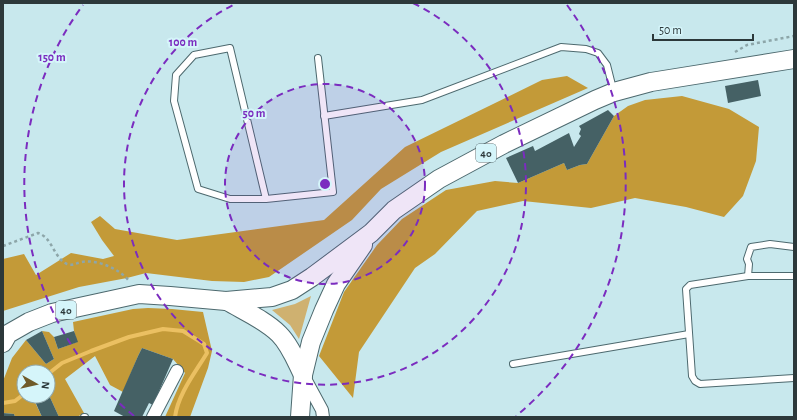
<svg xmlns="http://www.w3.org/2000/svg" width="797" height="420" font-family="'Alegreya Sans',sans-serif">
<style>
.green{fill:#cfb170}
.forest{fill:#c39a38}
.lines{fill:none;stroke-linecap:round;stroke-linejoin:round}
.stream{stroke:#ebc062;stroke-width:4}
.building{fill:#456165}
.service-casing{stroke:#4d696e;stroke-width:8}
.minor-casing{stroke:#4d696e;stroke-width:14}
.primary-casing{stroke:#4d696e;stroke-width:20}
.path{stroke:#8da6a9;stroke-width:2.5;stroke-dasharray:3 3;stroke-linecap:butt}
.service{stroke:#fff;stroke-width:6}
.minor{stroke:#fff;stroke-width:12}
.primary{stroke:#fff;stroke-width:18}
.ring{fill:none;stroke:#7b2cbf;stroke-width:2;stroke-dasharray:7 5}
.labels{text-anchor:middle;stroke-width:4;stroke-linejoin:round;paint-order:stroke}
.shield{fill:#d5f5fa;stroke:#5f7174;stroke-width:1}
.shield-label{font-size:11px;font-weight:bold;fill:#2c383a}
.centre{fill:#7b2cbf;stroke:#d5f5fa;stroke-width:2}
.ring-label{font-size:12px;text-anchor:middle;font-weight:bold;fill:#7b2cbf;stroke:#d5f5fa;stroke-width:4;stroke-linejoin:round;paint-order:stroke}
</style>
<rect width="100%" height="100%" fill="#c8e8ed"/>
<polygon class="green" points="311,296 299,339 290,325 272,310 295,304"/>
<g class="forest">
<polygon points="567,76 588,88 441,152 381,189 352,220 269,277 244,282 212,281 146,273 127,278 79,287 3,311 3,259 24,254 36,275 71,253 103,259 114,256 102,240 91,222 100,216 115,229 177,240 324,220 405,147 542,80"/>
<polygon points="682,96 729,109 759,127 756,161 743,196 724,217 686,207 635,198 591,208 523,201 477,211 435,254 415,268 359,352 353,398 319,356 344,292 377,245 402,219 446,190 495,181 518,183 564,163 567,170 580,165 587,164 614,116 628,106 645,100"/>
<polygon points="148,308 172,309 203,312 212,351 208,368 190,417 165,417 185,373 173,359 142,348 138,356 123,392 110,385 95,356 65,379 84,413 77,417 59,417 48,393 48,372 24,372 24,396 35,396 33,398 42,417 15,417 14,414 3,413 3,381 12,358 26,340 46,364 54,359 42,331 49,332 54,337 58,349 77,342 74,331 73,322 133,309"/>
</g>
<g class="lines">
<g class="stream">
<path d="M48,374L62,363L91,351L129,337L163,329L183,331L204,344L207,353C195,373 178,394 175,417"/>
<polyline points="3,403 15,401 24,394"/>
</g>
</g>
<g class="building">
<polygon points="758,80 761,96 728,103 725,86"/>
<polygon points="608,110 614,116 587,164 580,165 567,170 564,163 518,183 506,158 533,146 535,151 569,133 574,147 581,136 579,134 581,129 579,126"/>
<polygon points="42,331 54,359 46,364 26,340"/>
<polygon points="74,331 78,342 58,349 54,337"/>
<polygon points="142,348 173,359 153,405 149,403 142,417 125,417 114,411 138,356"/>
<polygon points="48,393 59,417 42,417 33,397 35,396 48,396"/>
<polygon points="3,413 14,414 15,417 3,417"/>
</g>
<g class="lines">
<g class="service-casing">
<g id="service">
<polyline points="324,116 422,100 561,47 586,49 598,53 607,65 612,85"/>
<polyline points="266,199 230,48 194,55 176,75 174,101 198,189 230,199 266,199 333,192 318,58"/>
<polyline points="794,247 770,244 751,247 747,259 749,264 748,276 794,276"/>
<polyline points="748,276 690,285 686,289 692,376 695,381 700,384 794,378"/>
<polyline points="513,364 689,334"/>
<polyline points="84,417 85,417"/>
</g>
</g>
<g class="minor-casing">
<g id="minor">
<polyline points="303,375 322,410 323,417"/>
<polyline points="153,417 177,371"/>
</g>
</g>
<g class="primary-casing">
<g id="primary">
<path d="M227,301C244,311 265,320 279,334C290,345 296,361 303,375"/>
<polyline points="3,343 8,334 29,322 52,313 139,294 170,296 226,301 272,297 292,290 312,277 371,233 394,210 439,179 504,144 595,100 614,92 651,82 794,59"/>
<polyline points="300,417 303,375 311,342 324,310 336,284 363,245"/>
</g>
</g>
<g class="path">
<polyline points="735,52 747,45 794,36"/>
<path d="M3,246L38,233C41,234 44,236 46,238C53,245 57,260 67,264C73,266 76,263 82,262C97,259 120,269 129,281"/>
</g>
<use href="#service" class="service"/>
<use href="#minor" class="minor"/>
<use href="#primary" class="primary"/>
</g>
<circle cx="325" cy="184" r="100" fill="#7b2cbf" fill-opacity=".12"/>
<g class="ring">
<circle cx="325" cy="184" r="100"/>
<path d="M413 3A201 201 0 1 1 237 3"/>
<path d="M134 416A301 301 0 0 1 83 5M567 5A301 301 0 0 1 516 416"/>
</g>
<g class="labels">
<g class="shield">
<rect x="476" y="144" width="20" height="18" rx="3"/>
<rect x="56" y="301" width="20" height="18" rx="3"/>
</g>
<g class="shield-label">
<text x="486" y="157">40</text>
<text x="66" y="314">40</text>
</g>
</g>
<circle cx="325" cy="184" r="6" class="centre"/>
<g class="ring-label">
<text x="183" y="46">100 m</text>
<text x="52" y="61">150 m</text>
<text x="254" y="117">50 m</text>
</g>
<rect width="797" height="420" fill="none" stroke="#2c383a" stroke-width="8"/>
<g transform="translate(36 384) rotate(98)"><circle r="19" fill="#d5f5fa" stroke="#91a9ad"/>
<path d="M0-3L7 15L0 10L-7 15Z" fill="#6f5a29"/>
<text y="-6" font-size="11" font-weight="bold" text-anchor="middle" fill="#2c383a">N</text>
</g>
<path d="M653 34v6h100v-6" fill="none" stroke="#2c383a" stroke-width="2"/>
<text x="659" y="34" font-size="12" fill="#2c383a" stroke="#d5f5fa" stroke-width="3" paint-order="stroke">50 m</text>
</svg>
